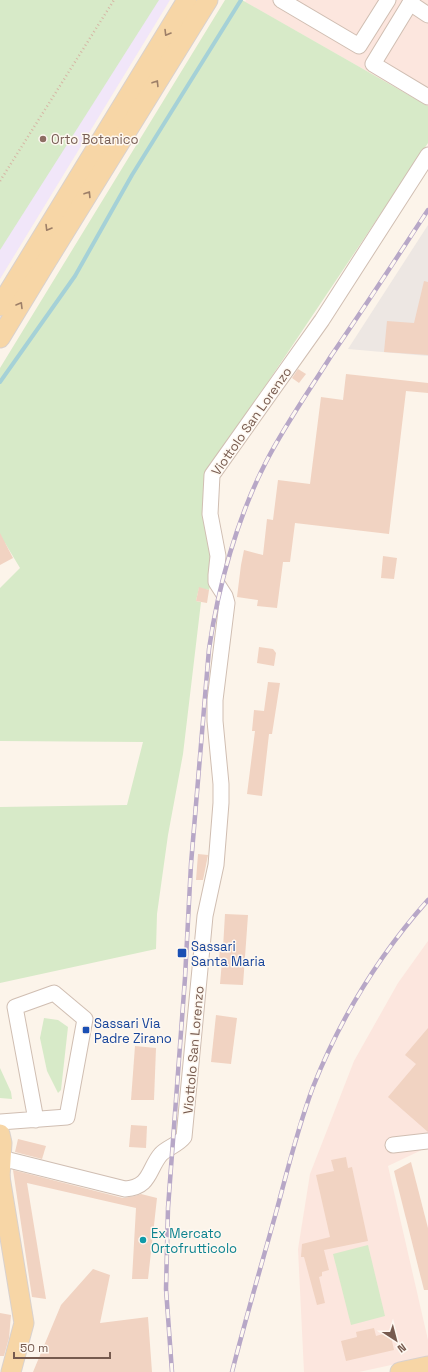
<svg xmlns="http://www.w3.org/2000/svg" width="428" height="1372" font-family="'Space Grotesk',sans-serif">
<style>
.commercial{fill:#fce6de}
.industrial{fill:#ede7e3}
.education{fill:#f1e6f9}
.green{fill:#d7eac8}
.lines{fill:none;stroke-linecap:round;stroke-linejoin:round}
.stream{stroke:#a5d1d7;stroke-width:4}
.building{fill:#f1d3c2}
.minor-casing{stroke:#d0beb2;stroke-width:17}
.major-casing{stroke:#d9d1cd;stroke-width:21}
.path{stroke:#d6b6a5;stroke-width:2.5;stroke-dasharray:1 3;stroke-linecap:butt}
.minor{stroke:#fff;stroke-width:15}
.major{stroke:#f7d6a6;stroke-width:19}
.rail-casing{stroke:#b7a7c7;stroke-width:4.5}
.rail{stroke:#fef8f1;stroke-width:3;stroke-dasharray:9;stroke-linecap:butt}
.oneway{stroke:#9d7f68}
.education-dot{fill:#8d6e63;stroke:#fef8f1;stroke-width:1.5}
.transit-dot{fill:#1a4fb4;stroke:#fef8f1;stroke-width:1.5}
.culture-dot{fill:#0f9aa8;stroke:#fef8f1;stroke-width:1.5}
.labels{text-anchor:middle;stroke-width:3;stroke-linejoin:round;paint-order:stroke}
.education-label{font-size:13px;fill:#785e54;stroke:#fef8f1;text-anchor:start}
.street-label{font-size:13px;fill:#765a4e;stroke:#fef8f1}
.transit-label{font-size:13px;fill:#164399;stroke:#fef8f1;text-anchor:start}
.culture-label{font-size:13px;fill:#0d838f;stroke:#fef8f1;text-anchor:start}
</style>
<rect width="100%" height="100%" fill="#fcf4ea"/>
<g class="commercial">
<polygon points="246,0 428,0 428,106 245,2"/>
<polygon points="428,941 428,1147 388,1166 428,1340 428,1357 359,1372 304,1372 298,1249 310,1174 354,1061 398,983"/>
</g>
<polygon class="industrial" points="428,225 428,356 348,349"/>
<polygon class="education" points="0,0 170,0 0,279"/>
<g class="green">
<polygon points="0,0 159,0 0,250"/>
<polygon points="225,0 242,0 428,106 428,143 207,473 218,556 209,590 199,588 196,601 201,602 183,754 168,835 157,914 156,949 0,983 0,807 127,805 143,742 0,741 0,588 20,568 5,543 0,546 0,368"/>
<polygon points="44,1018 58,1020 68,1027 61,1090 58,1093 47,1071 40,1038"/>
<polygon points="0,1068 11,1092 12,1099 0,1098"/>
<polygon points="368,1245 385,1316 351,1325 333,1254"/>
</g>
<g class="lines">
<polyline class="stream" points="0,382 75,276 132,175 241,0"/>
</g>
<g class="building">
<polygon points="424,281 428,282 428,355 384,352 387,321 414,323"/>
<polygon points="298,369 306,374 299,383 292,378"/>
<polygon points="346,374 428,383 428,393 406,391 389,534 295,523 290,562 283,562 277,608 257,606 258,600 237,597 241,565 244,550 263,555 267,519 273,520 278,480 310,484 321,397 343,400"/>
<polygon points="0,533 13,558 0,565"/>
<polygon points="383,556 397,558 394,579 381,578"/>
<polygon points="199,587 209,590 207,603 196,601"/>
<polygon points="259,647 273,649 276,653 274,666 257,663"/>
<polygon points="268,682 280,683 272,734 269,734 262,796 247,794 255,731 252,731 254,710 264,711"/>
<polygon points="198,854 208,855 203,880 196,880"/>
<polygon points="225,914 248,915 243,985 220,984 222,961 219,961 220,948 223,948"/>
<polygon points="216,1015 237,1018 231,1064 211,1062"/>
<polygon points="428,1028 428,1132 388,1097 416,1064 405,1055"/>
<polygon points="135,1046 156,1048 154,1100 131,1100"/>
<polygon points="131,1125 147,1126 146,1148 129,1147"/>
<polygon points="18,1139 46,1146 42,1159 15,1152"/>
<polygon points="346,1157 348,1168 352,1167 368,1241 324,1250 329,1270 322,1272 322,1276 319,1277 325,1303 317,1305 304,1257 301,1257 302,1244 330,1237 316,1175 334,1171 331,1160"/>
<polygon points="411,1162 428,1228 428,1290 424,1290 394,1171"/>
<polygon points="13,1170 123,1198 135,1196 141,1194 157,1198 148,1279 132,1279 136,1208 27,1183 46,1299 32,1297"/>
<polygon points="93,1269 110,1275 100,1323 148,1317 152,1372 33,1372 61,1305"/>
<polygon points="0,1313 11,1315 9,1338 4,1356 0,1356"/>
<polygon points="374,1328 376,1336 390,1332 394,1350 346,1361 341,1341 357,1337 356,1332"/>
</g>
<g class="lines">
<g class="minor-casing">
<g id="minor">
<polyline points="281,0 359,46 388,0"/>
<polyline points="412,0 373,64 428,97"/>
<polyline points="410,3 428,15"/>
<polyline points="0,1122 67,1117 85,1019 54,993 15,1007 36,1120"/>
<polyline points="393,1145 428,1141"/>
<path d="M1,1158L125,1189C151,1187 148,1169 161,1154C168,1147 178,1145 184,1137L205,916L216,865L221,803V784L215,721V700L227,603L225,596L216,582V575L218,556L210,514L212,475L322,320L428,155"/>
</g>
</g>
<g class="major-casing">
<g id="major">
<polyline points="0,306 187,0"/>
<polyline points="0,338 43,267 208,0"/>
<polyline points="0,1134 2,1143 0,1178"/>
<polyline points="0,1177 24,1323 11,1372"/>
<polyline points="400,1372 428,1366"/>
</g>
</g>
<polyline class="path" points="0,181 114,0"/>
<use href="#minor" class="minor"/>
<use href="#major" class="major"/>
<g class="rail-casing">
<g id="rail">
<path d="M172,1372L166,1289L168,1208L185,978L191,864L209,649C218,587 237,518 266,462C285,425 309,391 331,356C364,308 396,259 428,210"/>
<path d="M232,1372C246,1317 262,1263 277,1209C288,1168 298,1127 313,1087C340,1019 379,955 428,900"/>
</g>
</g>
<use href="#rail" class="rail"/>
</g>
<defs><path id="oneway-chevron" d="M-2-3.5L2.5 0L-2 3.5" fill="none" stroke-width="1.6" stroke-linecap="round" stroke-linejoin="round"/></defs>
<g class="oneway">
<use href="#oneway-chevron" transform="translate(167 33) rotate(121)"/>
<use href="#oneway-chevron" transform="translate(156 83) rotate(-58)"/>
<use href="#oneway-chevron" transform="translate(88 194) rotate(-58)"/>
<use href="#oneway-chevron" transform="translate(48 228) rotate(121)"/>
<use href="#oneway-chevron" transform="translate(20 305) rotate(-59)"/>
</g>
<circle class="education-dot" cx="43" cy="139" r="4"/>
<g class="transit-dot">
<rect x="177" y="948" width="10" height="10" rx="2"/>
<rect x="82" y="1026" width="8" height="8" rx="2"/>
</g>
<circle class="culture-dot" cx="143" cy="1240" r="4"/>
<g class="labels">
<g class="education-label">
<text x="51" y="144">Orto Botanico</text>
</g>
<g class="street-label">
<text transform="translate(251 421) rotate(-55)" y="5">Viottolo San Lorenzo</text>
<text transform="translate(193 1050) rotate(-85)" y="5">Viottolo San Lorenzo</text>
</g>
<g class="transit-label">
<text x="191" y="951">Sassari<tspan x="191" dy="15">Santa Maria</tspan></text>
<text x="94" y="1028">Sassari Via<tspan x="94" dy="15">Padre Zirano</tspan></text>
</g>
<g class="culture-label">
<text x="151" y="1238">Ex Mercato<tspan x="151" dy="15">Ortofrutticolo</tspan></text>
</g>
</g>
<g transform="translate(396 1340) rotate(144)" stroke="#fef8f1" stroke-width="3" paint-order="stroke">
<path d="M0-3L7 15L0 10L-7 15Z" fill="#765a4e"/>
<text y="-6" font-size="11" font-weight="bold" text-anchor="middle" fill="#765a4e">N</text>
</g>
<path d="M14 1352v6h96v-6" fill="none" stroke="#765a4e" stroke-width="2"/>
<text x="20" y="1352" font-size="12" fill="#765a4e" stroke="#fef8f1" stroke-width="3" paint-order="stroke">50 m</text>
</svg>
